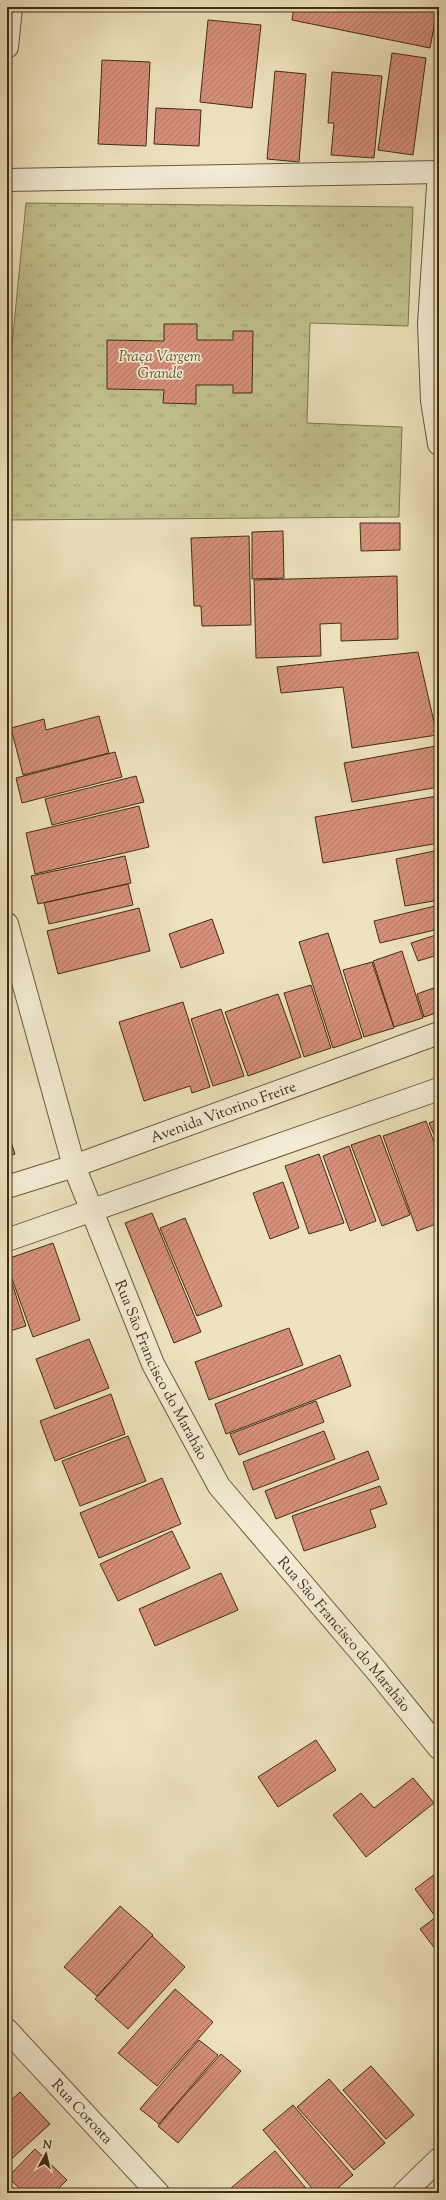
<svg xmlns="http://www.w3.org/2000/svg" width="446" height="2200" font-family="'Sorts Mill Goudy',serif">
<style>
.park{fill:url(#park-tufts);stroke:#807750}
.building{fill:url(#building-hatch);stroke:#402d15}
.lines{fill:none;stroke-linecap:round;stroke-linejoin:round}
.minor-casing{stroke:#6c5a3f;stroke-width:24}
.minor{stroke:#f4edd5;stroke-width:22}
.labels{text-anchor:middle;stroke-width:3.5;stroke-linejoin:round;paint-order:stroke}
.park-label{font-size:15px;font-style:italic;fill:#605233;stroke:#f4edd5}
.street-label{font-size:15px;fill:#402d15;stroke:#f4edd5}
</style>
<defs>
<pattern id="park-tufts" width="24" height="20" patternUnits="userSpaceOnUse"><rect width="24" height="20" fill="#c1c18c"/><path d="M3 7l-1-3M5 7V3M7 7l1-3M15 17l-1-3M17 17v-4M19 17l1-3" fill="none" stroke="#9e9d71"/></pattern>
<pattern id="building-hatch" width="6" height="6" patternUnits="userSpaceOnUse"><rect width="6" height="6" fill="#d7907a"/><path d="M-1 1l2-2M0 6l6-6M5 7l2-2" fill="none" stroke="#b07663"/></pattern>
</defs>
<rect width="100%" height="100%" fill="#eee3be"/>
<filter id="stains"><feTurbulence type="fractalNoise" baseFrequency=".005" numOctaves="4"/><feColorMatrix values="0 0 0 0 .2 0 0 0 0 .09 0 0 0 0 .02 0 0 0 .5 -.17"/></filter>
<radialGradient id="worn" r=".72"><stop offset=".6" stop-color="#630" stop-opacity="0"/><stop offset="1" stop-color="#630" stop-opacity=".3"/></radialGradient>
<polygon class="park" points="26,203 413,207 408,326 310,323 307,423 402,427 399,517 7,520 7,396"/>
<g class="building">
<polygon points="294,7 416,7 437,11 430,48 292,20"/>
<polygon points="208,20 261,25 252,108 200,102"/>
<polygon points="392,53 426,58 413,155 378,150"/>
<polygon points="102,60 150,62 146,146 98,144"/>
<polygon points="275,71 306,74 299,162 267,159"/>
<polygon points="332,72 382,76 374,158 331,155 334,123 328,123"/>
<polygon points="156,108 201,110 199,146 154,144"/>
<polygon points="164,324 197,324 197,340 233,340 233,331 253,331 252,393 233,393 233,385 196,385 196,404 163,403 164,390 107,389 107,340 164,341"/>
<polygon points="360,523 400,523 400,550 361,551"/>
<polygon points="283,531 284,578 252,579 252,532"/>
<polygon points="249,536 251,625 202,626 201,606 194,606 191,538"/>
<polygon points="397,576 398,639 341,641 341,623 320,624 321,656 256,658 254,580"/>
<polygon points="418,652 437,735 352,748 343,687 281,693 277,667"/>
<polygon points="99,716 109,753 23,775 11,728 44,719 46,730"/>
<polygon points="436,746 439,765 439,787 352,802 344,763"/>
<polygon points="115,752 122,777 22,803 16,778"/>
<polygon points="136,776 144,802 52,825 45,799"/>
<polygon points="437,796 439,843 323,863 315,817"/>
<polygon points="139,806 149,847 35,874 26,833"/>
<polygon points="439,850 439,900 405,906 396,859"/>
<polygon points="125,856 131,883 38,904 31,876"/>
<polygon points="128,884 133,905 49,924 44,903"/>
<polygon points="439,905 439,929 380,943 374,921"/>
<polygon points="139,908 150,951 58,974 47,931"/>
<polygon points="212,919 224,953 181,968 169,934"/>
<polygon points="328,933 362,1038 333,1048 299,942"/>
<polygon points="439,934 439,957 438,955 418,961 411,943"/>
<polygon points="402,951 423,1018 394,1027 373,961"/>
<polygon points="372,962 394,1028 364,1037 343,970"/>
<polygon points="311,985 331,1048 304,1057 284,993"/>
<polygon points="439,986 439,1012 424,1017 417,994"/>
<polygon points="278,994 301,1057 248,1076 225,1012"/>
<polygon points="183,1002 210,1087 192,1093 190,1086 144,1101 119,1022"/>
<polygon points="221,1009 244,1076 213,1086 191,1019"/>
<polygon points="439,1119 439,1146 429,1123"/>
<polygon points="426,1121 439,1155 439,1223 417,1231 383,1136"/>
<polygon points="7,1130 15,1154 7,1157"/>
<polygon points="380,1135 410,1215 382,1226 351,1145"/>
<polygon points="349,1146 376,1221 350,1231 323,1156"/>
<polygon points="319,1154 344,1223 309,1234 285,1166"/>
<polygon points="283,1182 299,1228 270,1239 253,1193"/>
<polygon points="152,1213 201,1332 174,1343 125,1223"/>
<polygon points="185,1218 222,1306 197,1316 160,1228"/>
<polygon points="53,1243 80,1320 33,1337 7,1265 7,1259"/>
<polygon points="7,1268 26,1326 7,1332"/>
<polygon points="289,1328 303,1365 209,1400 195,1362"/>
<polygon points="89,1339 109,1388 55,1409 36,1359"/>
<polygon points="340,1355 351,1386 226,1434 215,1404"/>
<polygon points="111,1394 125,1434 55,1461 40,1421"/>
<polygon points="316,1401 324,1422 239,1455 230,1434"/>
<polygon points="324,1431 335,1459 253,1490 243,1462"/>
<polygon points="128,1436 146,1481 80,1506 62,1461"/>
<polygon points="368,1451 379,1479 276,1519 265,1491"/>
<polygon points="162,1478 181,1524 99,1558 80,1513"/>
<polygon points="380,1486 387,1504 370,1510 376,1527 304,1551 292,1516"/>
<polygon points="172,1531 190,1568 118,1601 100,1564"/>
<polygon points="221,1573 238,1610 155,1646 139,1609"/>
<polygon points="316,1740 336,1770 278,1807 258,1777"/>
<polygon points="413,1778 434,1803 366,1857 333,1815 361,1793 374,1808"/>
<polygon points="439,1871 439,1912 435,1916 415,1889"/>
<polygon points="120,1906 153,1935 97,1996 64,1967"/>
<polygon points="439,1915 439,1954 420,1929"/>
<polygon points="152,1936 185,1967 128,2029 95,1999"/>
<polygon points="175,1989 213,2022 157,2086 118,2053"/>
<polygon points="199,2040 218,2055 159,2124 140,2109"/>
<polygon points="221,2054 241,2071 178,2143 158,2126"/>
<polygon points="371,2066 414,2115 386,2139 343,2090"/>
<polygon points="329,2079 385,2143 354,2170 297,2107"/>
<polygon points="20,2092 50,2124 7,2163 7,2104"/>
<polygon points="293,2105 353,2175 332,2193 316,2193 263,2130"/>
<polygon points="35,2149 67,2180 54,2193 21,2193 22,2191 8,2177"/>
<polygon points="275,2151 310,2193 225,2193"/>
</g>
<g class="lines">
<g class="minor-casing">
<g id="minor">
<polyline points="7,47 11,7"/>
<polyline points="439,171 429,324 432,401 439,444"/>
<polyline points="7,180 439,172"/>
<path id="s1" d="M7,924L74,1166L153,1364L219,1486L375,1669L439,1748"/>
<path id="s2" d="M7,1187L74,1166L439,1033"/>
<polyline points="7,1240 439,1089"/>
<path id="s3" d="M7,2030L158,2193"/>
<polyline points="404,2193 439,2159"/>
</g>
</g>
<use href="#minor" class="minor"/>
</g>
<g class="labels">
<g class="park-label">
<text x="160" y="361">Praça Vargem<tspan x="160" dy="17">Grande</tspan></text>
</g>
<g class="street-label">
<text dy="5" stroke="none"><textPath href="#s2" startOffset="229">Avenida Vitorino Freire</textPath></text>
<text dy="5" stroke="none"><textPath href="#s1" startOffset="473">Rua São Francisco do Marahão</textPath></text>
<text dy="5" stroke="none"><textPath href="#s1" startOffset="797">Rua São Francisco do Marahão</textPath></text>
<text dy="5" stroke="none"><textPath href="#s3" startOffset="111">Rua Coroata</textPath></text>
</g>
</g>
<rect width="446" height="2200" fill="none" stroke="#eee3be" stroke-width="24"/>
<rect x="8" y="8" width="430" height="2184" fill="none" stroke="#402d15" stroke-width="2"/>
<rect x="12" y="12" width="422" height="2176" fill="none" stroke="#402d15"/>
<g transform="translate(46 2154) rotate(8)" stroke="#f4edd5" stroke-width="3" paint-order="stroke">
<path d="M0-3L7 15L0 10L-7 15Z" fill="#402d15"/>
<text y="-6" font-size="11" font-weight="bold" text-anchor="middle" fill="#402d15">N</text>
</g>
<rect width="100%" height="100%" filter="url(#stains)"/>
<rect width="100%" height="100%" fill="url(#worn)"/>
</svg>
